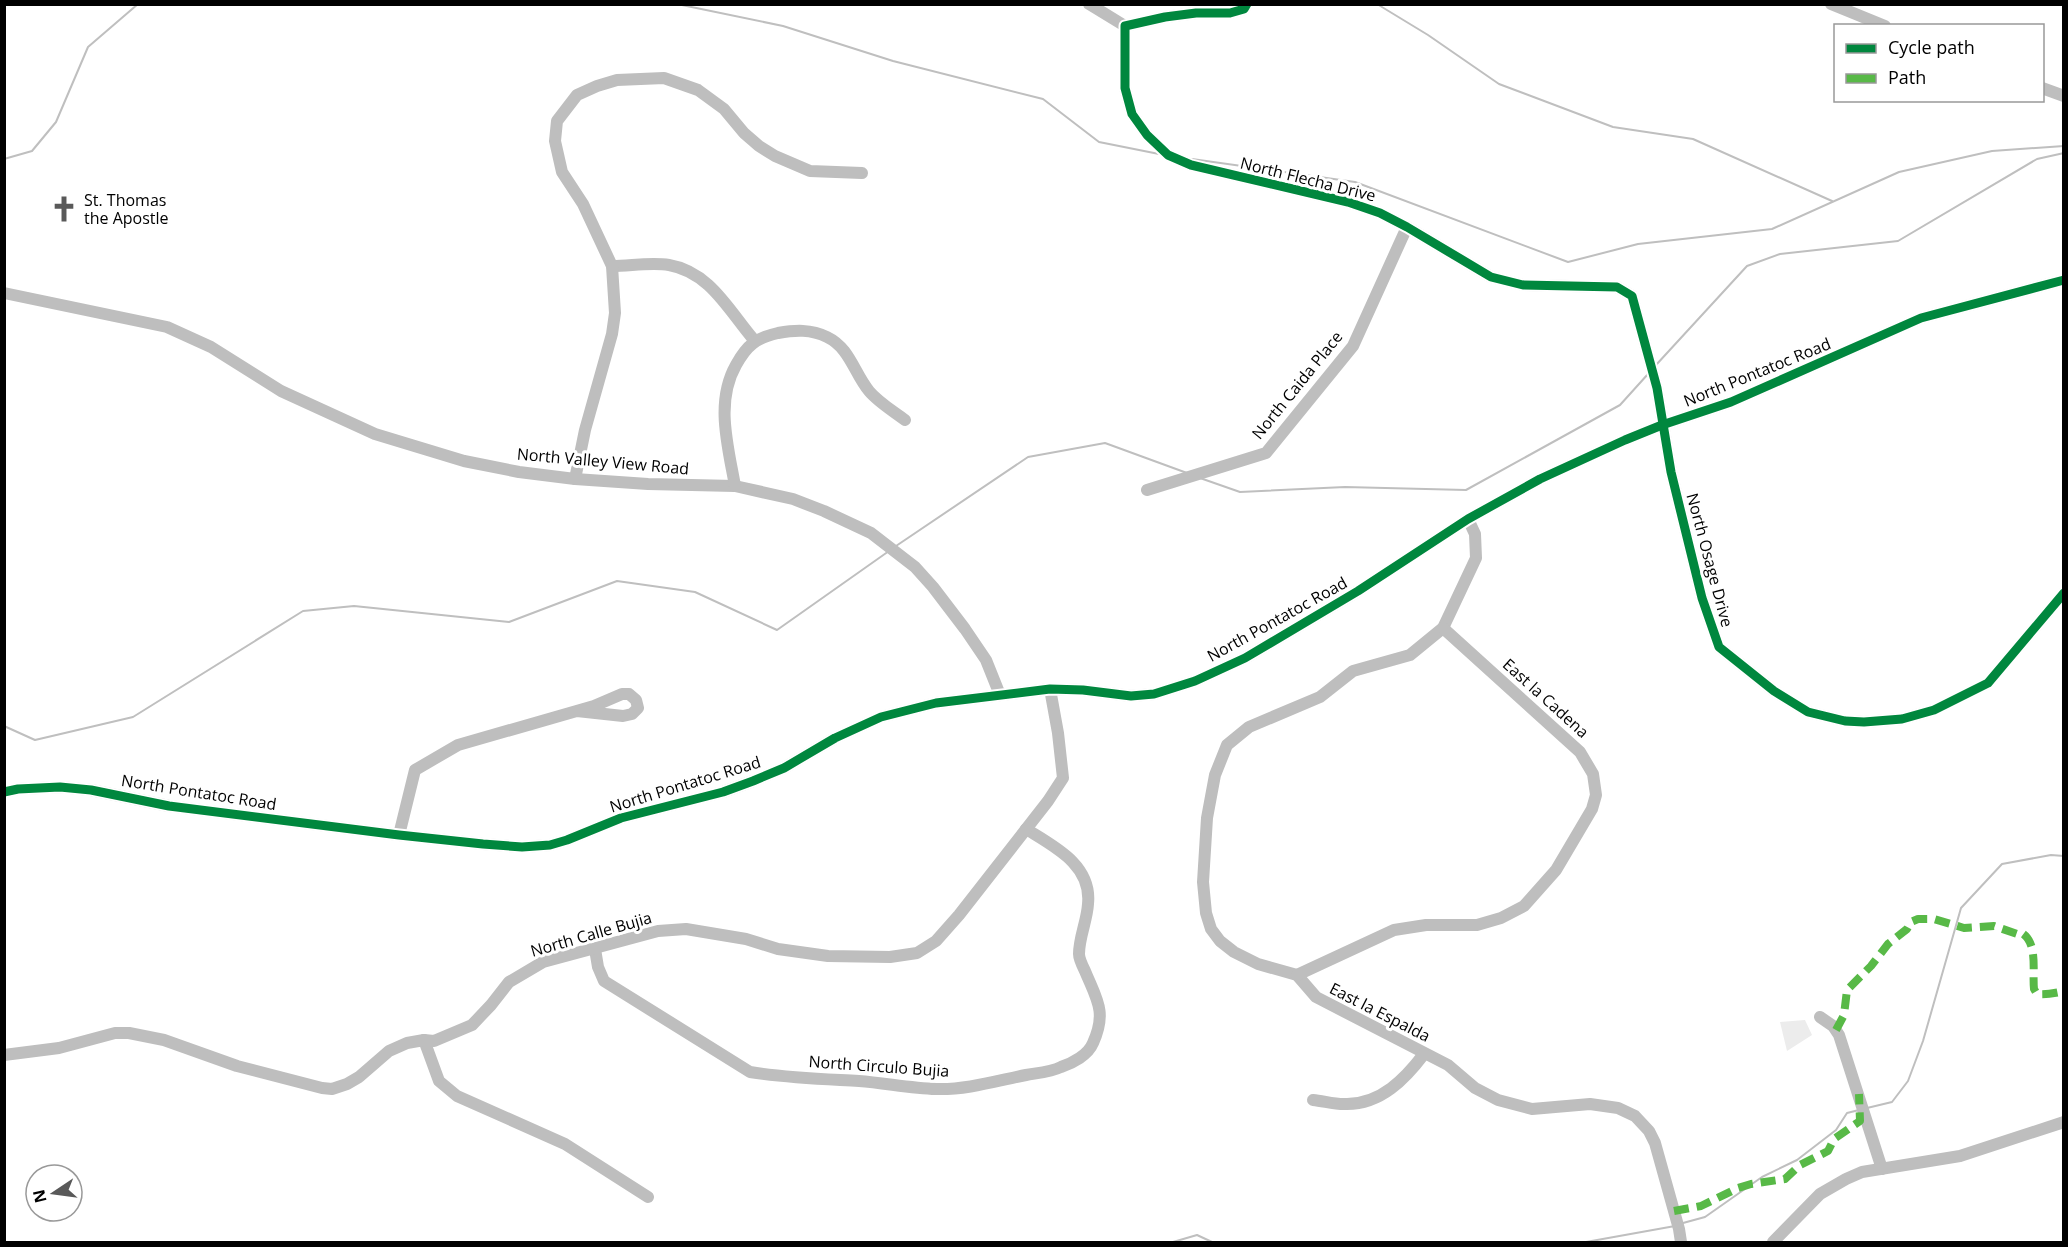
<svg xmlns="http://www.w3.org/2000/svg" width="2068" height="1247" font-family="'Open Sans',sans-serif">
<style>
.green{fill:#ececec}
.lines{fill:none;stroke-linecap:round;stroke-linejoin:round}
.stream{stroke:#bfbfbf;stroke-width:2}
.minor{stroke:#bebebe;stroke-width:12}
.quiet{stroke:#58b947;stroke-width:8;stroke-dasharray:15 8;stroke-linecap:butt}
.cycleway-casing{stroke:#fff;stroke-width:13}
.cycleway{stroke:#00873e;stroke-width:9}
.labels{text-anchor:middle;stroke-width:6;stroke-linejoin:round;paint-order:stroke}
.street-label{font-size:16px;fill:#000;stroke:#fff}
.poi-label{font-size:16px;fill:#000;stroke:#fff;text-anchor:start}
</style>
<rect width="100%" height="100%" fill="#fff"/>
<polygon class="green" points="1805,1020 1812,1035 1787,1051 1780,1022"/>
<g class="lines">
<g class="stream">
<polyline points="677,4 783,26 893,61 1043,99 1099,142 1159,154"/>
<polyline points="1377,4 1428,35 1499,84 1613,127 1693,139 1832,201"/>
<polyline points="4,159 32,151 56,122 88,47 138,4"/>
<polyline points="1192,159 1355,182 1568,262 1638,244 1772,229 1899,172 1992,151 2064,146"/>
<polyline points="1656,365 1747,266 1780,254 1898,241 2037,159 2064,153"/>
<polyline points="1200,478 1240,492 1345,487 1466,490 1620,405 1648,374"/>
<polyline points="896,546 1028,457 1105,443 1187,473"/>
<polyline points="4,726 35,740 133,717 303,611 354,606 509,622 617,581 695,592 777,630 889,551"/>
<polyline points="1867,1108 1892,1102 1908,1081 1923,1041 1961,908 2002,864 2051,855 2064,856"/>
<polyline points="1683,1223 1705,1217 1762,1177 1797,1160 1836,1130 1847,1113 1859,1110"/>
<polyline points="1173,1242 1197,1235 1212,1242"/>
<polyline points="1586,1242 1675,1226"/>
</g>
<g class="minor">
<polyline points="1089,4 1125,26"/>
<polyline points="1247,4 1244,9 1230,13 1196,13 1165,17 1125,26 1125,88 1132,114 1147,135 1168,155 1191,165 1348,202 1380,213 1407,227 1491,277 1523,285 1617,287 1632,296 1657,388 1671,472 1702,598 1719,647 1774,691 1808,712 1845,721 1864,722 1902,719 1934,710 1988,683 2064,593"/>
<polyline points="1831,4 1885,26"/>
<polyline points="2042,88 2064,96"/>
<path d="M612,266C630,266 651,262 669,265C710,272 729,311 754,340"/>
<polyline points="4,293 167,327 211,347 281,391 375,434 464,461 519,472 575,479 648,484 735,486 793,499 824,511 871,533 915,567 933,587 965,629 986,660 1000,695"/>
<polyline points="575,479 585,430 612,334 615,313 612,266 583,204 562,172 555,141 557,121 577,95 597,86 617,80 664,78 698,90 724,109 744,133 759,146 775,156 810,171 862,173"/>
<path d="M735,486C728,446 715,402 736,365C747,345 756,338 778,333C795,330 811,329 827,337C850,348 854,373 869,391C878,402 893,411 905,420"/>
<polyline points="1147,490 1266,453 1353,346 1407,227"/>
<polyline points="1468,519 1475,534 1476,558 1443,628 1410,655 1353,671 1320,697 1249,727 1227,745 1215,775 1207,818 1203,882 1206,913 1211,929 1220,941 1234,952 1258,964 1297,975 1316,997 1448,1065 1475,1088 1498,1100 1532,1109 1590,1104 1618,1108 1635,1116 1649,1131 1655,1143 1679,1229 1681,1242"/>
<polyline points="4,792 18,789 60,787 91,790 169,806 399,835 483,844 522,847 550,845 567,840 621,818 723,792 753,781 784,768 835,738 881,717 936,703 1050,689 1083,690 1131,696 1154,694 1195,681 1245,658 1358,591 1468,519 1540,479 1625,440 1662,425 1731,402 1921,318 2064,280"/>
<polyline points="399,835 415,770 458,745 594,706 622,694 629,694 636,700 638,708 632,714 623,716 577,711"/>
<path d="M595,949L598,967L604,981L750,1072C786,1078 823,1079 859,1081C885,1083 910,1088 936,1089C966,1090 996,1081 1026,1075C1037,1073 1051,1072 1061,1067C1073,1063 1088,1055 1093,1043C1107,1012 1097,1000 1085,971C1082,965 1079,959 1079,954C1079,937 1087,921 1088,904C1092,865 1055,847 1026,829"/>
<polyline points="1297,975 1394,930 1426,925 1477,925 1501,918 1524,906 1556,870 1592,809 1596,795 1593,774 1580,752 1443,628"/>
<polyline points="1820,1017 1833,1026 1839,1035 1882,1169"/>
<polyline points="424,1040 439,1081 457,1096 565,1144 648,1197"/>
<polyline points="4,1055 59,1048 115,1033 129,1033 164,1040 237,1066 322,1088 332,1089 347,1084 359,1077 389,1051 407,1043 424,1040 434,1041 472,1025 491,1005 509,982 543,962 658,931 686,929 746,939 778,949 828,956 890,957 917,953 936,941 959,915 1048,801 1063,778 1058,733 1050,689"/>
<path d="M1313,1100C1324,1101 1336,1105 1347,1104C1381,1104 1405,1079 1424,1054"/>
<polyline points="1773,1242 1820,1194 1846,1179 1862,1172 1960,1156 2064,1122"/>
</g>
<g class="quiet">
<path d="M1836,1030L1844,1015L1847,990L1871,966L1888,944L1907,929L1911,922L1918,919H1934L1964,928L1994,926L2017,934L2020,932C2039,941 2032,972 2034,989L2037,994C2045,995 2056,993 2064,991"/>
<polyline points="1674,1211 1701,1206 1738,1188 1751,1184 1785,1179 1800,1165 1828,1151 1834,1139 1860,1121 1859,1094"/>
</g>
<g class="cycleway-casing">
<g id="cycleway">
<polyline points="1247,4 1244,9 1230,13 1196,13 1165,17 1125,26 1125,88 1132,114 1147,135 1168,155 1191,165 1348,202 1380,213 1407,227 1491,277 1523,285 1617,287 1632,296 1657,388 1671,472 1702,598 1719,647 1774,691 1808,712 1845,721 1864,722 1902,719 1934,710 1988,683 2064,593"/>
<polyline points="4,792 18,789 60,787 91,790 169,806 399,835 483,844 522,847 550,845 567,840 621,818 723,792 753,781 784,768 835,738 881,717 936,703 1050,689 1083,690 1131,696 1154,694 1195,681 1245,658 1358,591 1468,519 1540,479 1625,440 1662,425 1731,402 1921,318 2064,280"/>
</g>
</g>
<use href="#cycleway" class="cycleway"/>
</g>
<defs>
<g id="church-bare" transform="scale(2.07)"><path d="M-1.2-6h2.4v3.5h3.3v2.4h-3.3V6h-2.4V-.1h-3.3v-2.4h3.3Z" fill="#595959" stroke="#fff" stroke-width="2.5" paint-order="stroke"/></g>
</defs>
<g fill-rule="evenodd">
<use href="#church-bare" x="64" y="209"/>
</g>
<g class="labels">
<g class="street-label">
<text transform="translate(1308 179) rotate(14)" y="6">North Flecha Drive</text>
<text transform="translate(1757 372) rotate(-22)" y="6">North Pontatoc Road</text>
<text transform="translate(1297 385) rotate(-51)" y="6">North Caida Place</text>
<text transform="translate(603 461) rotate(5)" y="6">North Valley View Road</text>
<text transform="translate(1710 560) rotate(75)" y="6">North Osage Drive</text>
<text transform="translate(1277 619) rotate(-29)" y="6">North Pontatoc Road</text>
<text transform="translate(1546 698) rotate(42)" y="6">East la Cadena</text>
<text transform="translate(685 784) rotate(-17)" y="6">North Pontatoc Road</text>
<text transform="translate(199 792) rotate(9)" y="6">North Pontatoc Road</text>
<text transform="translate(591 934) rotate(-16)" y="6">North Calle Bujia</text>
<text transform="translate(1380 1012) rotate(27)" y="6">East la Espalda</text>
<text transform="translate(879 1066) rotate(4)" y="6">North Circulo Bujia</text>
</g>
<g class="poi-label">
<text x="84" y="206">St. Thomas<tspan x="84" dy="18">the Apostle</tspan></text>
</g>
</g>
<rect width="2068" height="1247" fill="none" stroke="#000000" stroke-width="12"/>
<rect x="1834" y="24" width="210" height="78" fill="#ffffff" stroke="#999999" stroke-width="1.5"/>
<rect x="1846" y="44" width="30" height="9" fill="#00873e" stroke="#999999" stroke-width="1.5"/>
<text x="1888" y="54" font-size="18" fill="#000000">Cycle path</text>
<rect x="1846" y="74" width="30" height="9" fill="#58b947" stroke="#999999" stroke-width="1.5"/>
<text x="1888" y="84" font-size="18" fill="#000000">Path</text>
<g transform="translate(54 1193) rotate(257)"><circle r="28" fill="#ffffff" stroke="#999999" stroke-width="1.5"/>
<path d="M0-4.5L10 22L0 15L-10 22Z" fill="#595959"/>
<text y="-9" font-size="16" font-weight="bold" text-anchor="middle" fill="#000000">N</text>
</g>
</svg>
